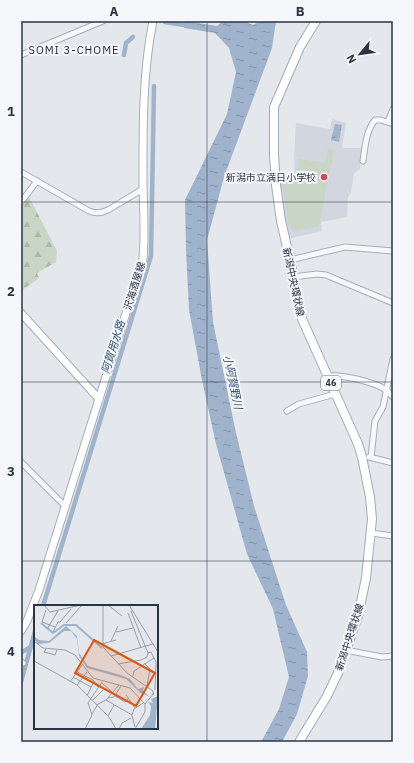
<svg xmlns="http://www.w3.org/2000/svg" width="414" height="763" font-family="'IBM Plex Sans','Noto Sans JP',sans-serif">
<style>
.built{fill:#d2d6de}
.forest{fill:url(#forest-firs)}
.pitch{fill:#c9d6c5}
.water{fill:url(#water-ripples)}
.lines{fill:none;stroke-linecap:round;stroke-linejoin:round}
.canal{stroke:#9fb4cc;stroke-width:4.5}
.street-casing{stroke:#a9aeb7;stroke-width:7}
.secondary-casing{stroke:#a9aeb7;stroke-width:9}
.primary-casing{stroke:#a3abb8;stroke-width:10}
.street{stroke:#f7f8fa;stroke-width:5}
.secondary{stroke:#fff;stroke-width:7}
.primary{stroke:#fff;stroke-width:8}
.grid{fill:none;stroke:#2b3445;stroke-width:1;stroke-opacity:0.55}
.poi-dot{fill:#d1495b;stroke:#f4f6f9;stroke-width:1.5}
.labels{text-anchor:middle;stroke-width:4;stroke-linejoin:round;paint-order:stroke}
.shield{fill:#f4f6f9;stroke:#676e7b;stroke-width:1}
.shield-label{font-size:9px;font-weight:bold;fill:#2b3445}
.poi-label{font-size:10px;fill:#2b3445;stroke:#f4f6f9;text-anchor:end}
.street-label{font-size:10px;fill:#2b3445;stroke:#f4f6f9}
.neighbourhood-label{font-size:11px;letter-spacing:1px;fill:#1d2536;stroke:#f4f6f9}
.water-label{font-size:11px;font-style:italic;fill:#34527a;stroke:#f4f6f9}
.inset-river{fill:none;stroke:#9fb4cc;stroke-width:2}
.inset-road{fill:none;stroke:#9a9fa9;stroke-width:1}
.view{fill:#df570f;fill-opacity:0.15;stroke:#df570f;stroke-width:2}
.inset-edge{fill:none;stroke:#2b3445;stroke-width:2}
.neatline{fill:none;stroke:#2b3445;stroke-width:1.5}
.grid-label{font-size:13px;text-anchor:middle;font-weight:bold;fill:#2b3445}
</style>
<defs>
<pattern id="forest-firs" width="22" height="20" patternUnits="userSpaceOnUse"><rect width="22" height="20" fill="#c9d6c5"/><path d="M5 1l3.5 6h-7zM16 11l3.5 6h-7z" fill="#adb8ab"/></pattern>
<pattern id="water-ripples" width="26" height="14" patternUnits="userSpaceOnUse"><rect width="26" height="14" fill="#9fb4cc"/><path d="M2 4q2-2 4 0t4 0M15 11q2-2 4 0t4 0" fill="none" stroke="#8293a7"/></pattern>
</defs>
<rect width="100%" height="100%" fill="#e4e7ec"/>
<polygon class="built" points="332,119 346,123 342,148 362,148 360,169 354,173 351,193 348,197 347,217 321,222 322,231 287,239 278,182 295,180 294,158 296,123 330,129"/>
<polygon class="forest" points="28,195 57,251 56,262 37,273 39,278 21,291 21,204"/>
<polygon class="pitch" points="328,148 334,149 319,226 296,231 289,227 282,183 297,182 299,159 325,163"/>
<g class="water">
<polygon points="185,21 217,26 223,21 248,21 248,23 253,25 260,21 276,21 272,48 224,177 207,240 213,322 236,433 254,506 286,605 307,652 308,676 297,714 282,742 261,742 279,709 289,677 273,609 247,554 216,444 202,380 189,310 186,250 185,200 227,114 236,72 229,48 215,33 184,28"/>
<polygon points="335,124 342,125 339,142 331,140"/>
</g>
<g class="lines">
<g class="canal">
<polyline points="165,22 190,26"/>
<polyline points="124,55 126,43 133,37"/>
<polyline points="43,606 151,256 154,86"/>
<polyline points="21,653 30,647"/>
<polyline points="21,682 35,631"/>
</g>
<g class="street-casing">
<g id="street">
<polyline points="21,55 103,21"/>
<polyline points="388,122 393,109"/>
<path d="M363,161C365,147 366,131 375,120H381L393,124"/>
<path d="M21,172L89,211C96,214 102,213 108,210L143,189"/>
<polyline points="21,202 37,181"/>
<polyline points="290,260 345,247 393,251"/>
<polyline points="293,277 317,274 326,275 393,303"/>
<path d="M328,376C341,374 375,382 386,390C389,392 390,395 393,397"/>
<polyline points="287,411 299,404 335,394"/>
<polyline points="369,457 393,463"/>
<polyline points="371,457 375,421 383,407 393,359"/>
<polyline points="21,462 65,506"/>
<polyline points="371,533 393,536"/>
<polyline points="345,650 382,657 393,656"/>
<polyline points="21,662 23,663"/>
</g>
</g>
<g class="secondary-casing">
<g id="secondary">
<polyline points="21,313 99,399"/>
<path d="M21,631L27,621L39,590L143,259C145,236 144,213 143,189C143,133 142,75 153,21"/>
</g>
</g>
<g class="primary-casing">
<polyline id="primary" points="299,742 327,696 338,673 358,616 366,578 372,519 370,497 362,457 358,444 302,319 290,260 281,221 276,185 274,155 274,107 300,47 316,21"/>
</g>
<use href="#street" class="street"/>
<use href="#secondary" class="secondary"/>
<use href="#primary" class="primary"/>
</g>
<path class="grid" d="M207,21V742M21,202H393M21,382H393M21,561H393"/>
<circle class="poi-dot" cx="324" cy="177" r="4"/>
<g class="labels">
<rect class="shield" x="321" y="376" width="20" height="14" rx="3"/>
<g class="shield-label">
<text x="331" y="386">46</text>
</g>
<g class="poi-label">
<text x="316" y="181">新潟市立満日小学校</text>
</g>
<g class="street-label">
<text transform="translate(294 282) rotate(78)" y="4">新潟中央環状線</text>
<text transform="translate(134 286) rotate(-73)" y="4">沢海酒屋線</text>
<text transform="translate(349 637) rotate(-72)" y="4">新潟中央環状線</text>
</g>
<g class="neighbourhood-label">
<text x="74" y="54">SOMI 3-CHOME</text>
</g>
<g class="water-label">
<text transform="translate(113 347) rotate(-73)" y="4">阿賀用水路</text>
<text transform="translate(233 382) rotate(78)" y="4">小阿賀野川</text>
</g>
</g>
<g transform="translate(34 605)">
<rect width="124" height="124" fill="#e4e7ec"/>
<path d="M32,21L43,31L45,48L54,61L87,70L96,74L104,84L110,82L109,86L116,92L107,88L114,95L92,74L53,63L45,51L43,34L37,26H30L15,38L4,39L0,34V31L5,35L15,36ZM124,91L121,124H107L116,110L117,101L114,97L119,98L117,94Z" fill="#9fb4cc"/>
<path class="inset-river" d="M7,18L19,28L30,20H42L68,43"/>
<path class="inset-road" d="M10,0L16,7L47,0M69,0V42L93,68L119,86V90M74,0L88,11M95,0L124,47M94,8L107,43M8,17L21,22M8,17L12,5M32,18L48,0M13,24L24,6M19,27L24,17H26L37,4M82,27L99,23M0,36L9,43L31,45L41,50L59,73L96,83L111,99M77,36L84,21M68,39L82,35M12,44L10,47L21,50L23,45M114,48L117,47L122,57L121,85M77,51L119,39M0,56L43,80L75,112L82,124M110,58L116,64L113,81M84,59L107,55L113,52L114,48L97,6M43,67L59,75L64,82M99,71L100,66L120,53M39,72L57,82M36,77L48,60M68,78L78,87M43,80L53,67M92,90L101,103M53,91L60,76M81,91L91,97L94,94M74,93L80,92L87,81M72,95L98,110M58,96L69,85M111,99L120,88M58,109L64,99L72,95L85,80M74,111L80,100M101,122L98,110L100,104L109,98M51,124L58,110L54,98L68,77M85,124L88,118L97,113M101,124L111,107V99"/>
<path class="view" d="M60,35L121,68L102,101L41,68Z"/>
<rect width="124" height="124" class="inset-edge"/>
</g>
<rect width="414" height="763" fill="none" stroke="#f4f6f9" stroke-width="44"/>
<g transform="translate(360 54) rotate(241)" stroke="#f4f6f9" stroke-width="3" paint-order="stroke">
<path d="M0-3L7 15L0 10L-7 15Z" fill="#2b3445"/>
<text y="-6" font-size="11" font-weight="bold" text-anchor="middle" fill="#2b3445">N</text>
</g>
<rect x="22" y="22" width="370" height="719" class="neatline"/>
<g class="grid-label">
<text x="114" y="16">A</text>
<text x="300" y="16">B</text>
<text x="11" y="116">1</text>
<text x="11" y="296">2</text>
<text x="11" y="476">3</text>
<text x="11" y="656">4</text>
</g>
</svg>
